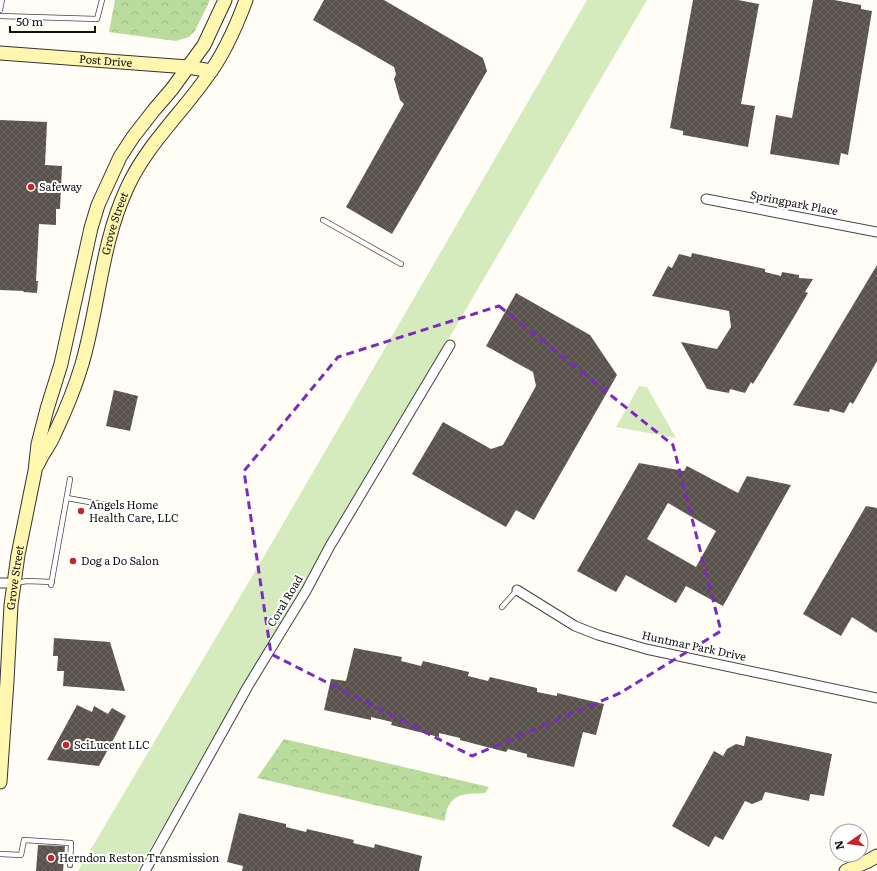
<svg xmlns="http://www.w3.org/2000/svg" width="877" height="871" font-family="Literata,serif">
<style>
.grass{fill:#d5ebbd}
.forest{fill:url(#forest-crowns)}
.building{fill:url(#building-cross-hatch);fill-rule:evenodd}
.lines{fill:none;stroke-linecap:round;stroke-linejoin:round}
.lane-casing{stroke:#444;stroke-width:6}
.street-casing{stroke:#444;stroke-width:11}
.secondary-casing{stroke:#333;stroke-width:15}
.lane{stroke:#fff;stroke-width:4.5}
.street{stroke:#fff;stroke-width:9}
.secondary{stroke:#fff6b0;stroke-width:13}
.marked{fill:none;stroke:#7b2cbf;stroke-width:3;stroke-dasharray:8 5;stroke-linejoin:round}
.poi-dot{fill:#c4262e;stroke:#fff;stroke-width:1.5}
.labels{text-anchor:middle;stroke-width:4;stroke-linejoin:round;paint-order:stroke}
.street-label{font-size:11px;fill:#111;stroke:#fff}
.poi-label{font-size:11px;fill:#111;stroke:#fff;text-anchor:start}
</style>
<defs>
<pattern id="forest-crowns" width="20" height="18" patternUnits="userSpaceOnUse"><rect width="20" height="18" fill="#b9dc9c"/><path d="M2 6a3 3 0 1 1 6 0M12 15a3 3 0 1 1 6 0" fill="none" stroke="#9ebc85"/></pattern>
<pattern id="building-cross-hatch" width="8" height="8" patternUnits="userSpaceOnUse"><rect width="8" height="8" fill="#5a524d"/><path d="M0 0l8 8M0 8l8-8" fill="none" stroke="#6d6662"/></pattern>
</defs>
<rect width="100%" height="100%" fill="#fffdf5"/>
<g class="grass">
<polygon points="587,0 647,0 137,871 78,871 276,536"/>
<polygon points="639,386 647,387 676,438 616,427"/>
</g>
<g class="forest">
<polygon points="115,0 210,0 195,31 189,37 176,41 109,32"/>
<path d="M284,739L489,787L485,793C477,794 466,793 459,796C449,800 445,811 445,821L257,778Z"/>
</g>
<g class="building">
<polygon points="324,0 384,0 483,58 487,71 392,234 346,207 404,104 400,100 394,79 396,74 394,67 313,20"/>
<polygon points="693,0 738,0 759,4 741,104 755,106 748,147 683,135 683,131 670,128"/>
<polygon points="813,0 834,0 861,5 861,9 872,11 848,155 841,153 839,165 770,154 776,115 792,118"/>
<polygon points="0,120 47,122 45,165 62,166 60,209 56,209 56,225 39,224 36,281 38,281 37,293 23,292 24,291 0,290"/>
<polygon points="692,253 765,269 765,272 781,276 782,272 799,275 799,278 813,279 805,292 808,293 791,322 753,384 751,382 745,393 730,389 729,393 707,389 681,342 717,349 731,327 729,311 652,296 668,266 672,268 679,254 691,257"/>
<polygon points="877,265 877,361 853,404 850,402 844,413 830,409 829,412 793,405"/>
<polygon points="516,293 590,335 617,375 534,520 516,510 506,527 412,474 443,422 491,449 503,445 536,386 533,372 486,346"/>
<polygon points="114,390 138,396 130,431 106,426"/>
<path d="M639,463L684,471L687,466L738,493L747,476L791,485L723,606L686,586L676,603L626,575L616,592L577,571ZM668,503L716,531L696,567L647,539Z"/>
<polygon points="866,506 877,508 877,633 852,617 841,636 803,614"/>
<polygon points="54,638 110,642 125,691 63,686 64,671 57,671 58,656 53,656"/>
<polygon points="354,648 402,657 401,661 421,666 423,661 469,672 468,676 488,681 490,677 537,688 537,692 557,696 557,693 604,704 596,735 583,732 574,767 527,757 527,754 508,749 506,752 460,740 460,738 439,733 439,737 391,725 392,722 371,717 371,720 324,710 331,679 346,681"/>
<polygon points="77,705 92,712 94,706 108,714 112,708 126,716 99,766 47,760"/>
<polygon points="746,736 832,754 824,796 810,794 809,801 765,792 762,800 752,804 745,801 723,840 715,836 709,847 672,826 714,751 723,756 727,749 736,744 744,746"/>
<polygon points="239,813 286,824 286,827 306,832 307,829 354,840 353,843 374,848 375,844 422,856 419,871 242,871 243,866 227,862"/>
<polygon points="38,845 65,846 63,871 36,871"/>
</g>
<g class="lines">
<g class="lane-casing">
<g id="lane">
<polyline points="0,10 2,0"/>
<polyline points="0,16 97,19 102,0"/>
<polyline points="323,220 401,264"/>
<polyline points="67,498 106,505"/>
<polyline points="16,583 27,581 52,582"/>
<polyline points="51,585 70,479"/>
<polyline points="502,607 517,590"/>
<polyline points="0,854 21,855 24,840 71,843 70,865"/>
</g>
</g>
<g class="street-casing">
<g id="street">
<polyline points="706,199 877,232"/>
<polyline points="0,583 14,583"/>
<polyline points="517,590 575,626 598,635 646,649 877,698"/>
<polyline points="145,871 248,686 306,591 330,546 450,345"/>
</g>
</g>
<g class="secondary-casing">
<g id="secondary">
<path id="s1" d="M0,53L188,67L211,71"/>
<path id="s2" d="M38,464C42,454 50,445 54,435C65,412 75,388 82,364C99,306 101,244 127,188C146,146 180,115 206,78C224,55 236,27 246,0"/>
<path id="s3" d="M0,782L7,681L11,605L18,555L35,471L38,444L47,409L61,364L91,228L98,205L120,157L133,137L154,110L172,89L204,45L225,0"/>
<polyline points="846,871 868,861 877,856"/>
</g>
</g>
<use href="#lane" class="lane"/>
<use href="#street" class="street"/>
<use href="#secondary" class="secondary"/>
</g>
<path class="marked" d="M499,306L673,445L721,631L620,693L472,756L271,654L244,471L338,357Z"/>
<g class="poi-dot">
<circle cx="31" cy="187" r="4"/>
<circle cx="81" cy="511" r="4"/>
<circle cx="73" cy="561" r="4"/>
<circle cx="66" cy="745" r="4"/>
<circle cx="51" cy="858" r="4"/>
</g>
<g class="labels">
<g class="street-label">
<text dy="4" stroke="none"><textPath href="#s1" startOffset="106">Post Drive</textPath></text>
<text transform="translate(794 203) rotate(11)" y="4">Springpark Place</text>
<text dy="4" stroke="none"><textPath href="#s2" startOffset="254">Grove Street</textPath></text>
<text dy="4" stroke="none"><textPath href="#s3" startOffset="205">Grove Street</textPath></text>
<text transform="translate(285 601) rotate(-59)" y="4">Coral Road</text>
<text transform="translate(694 646) rotate(12)" y="4">Huntmar Park Drive</text>
</g>
<g class="poi-label">
<text x="39" y="191">Safeway</text>
<text x="89" y="509">Angels Home<tspan x="89" dy="13">Health Care, LLC</tspan></text>
<text x="81" y="565">Dog a Do Salon</text>
<text x="74" y="749">SciLucent LLC</text>
<text x="59" y="862">Herndon Reston Transmission</text>
</g>
</g>
<g transform="translate(849 843) rotate(257)"><circle r="19" fill="#ffffff" stroke="#a0a0a0"/>
<path d="M0-3L7 15L0 10L-7 15Z" fill="#c4262e"/>
<text y="-6" font-size="11" font-weight="bold" text-anchor="middle" fill="#111111">N</text>
</g>
<path d="M10 26v6h85v-6" fill="none" stroke="#111111" stroke-width="2"/>
<text x="16" y="26" font-size="12" fill="#111111" stroke="#ffffff" stroke-width="3" paint-order="stroke">50 m</text>
</svg>
